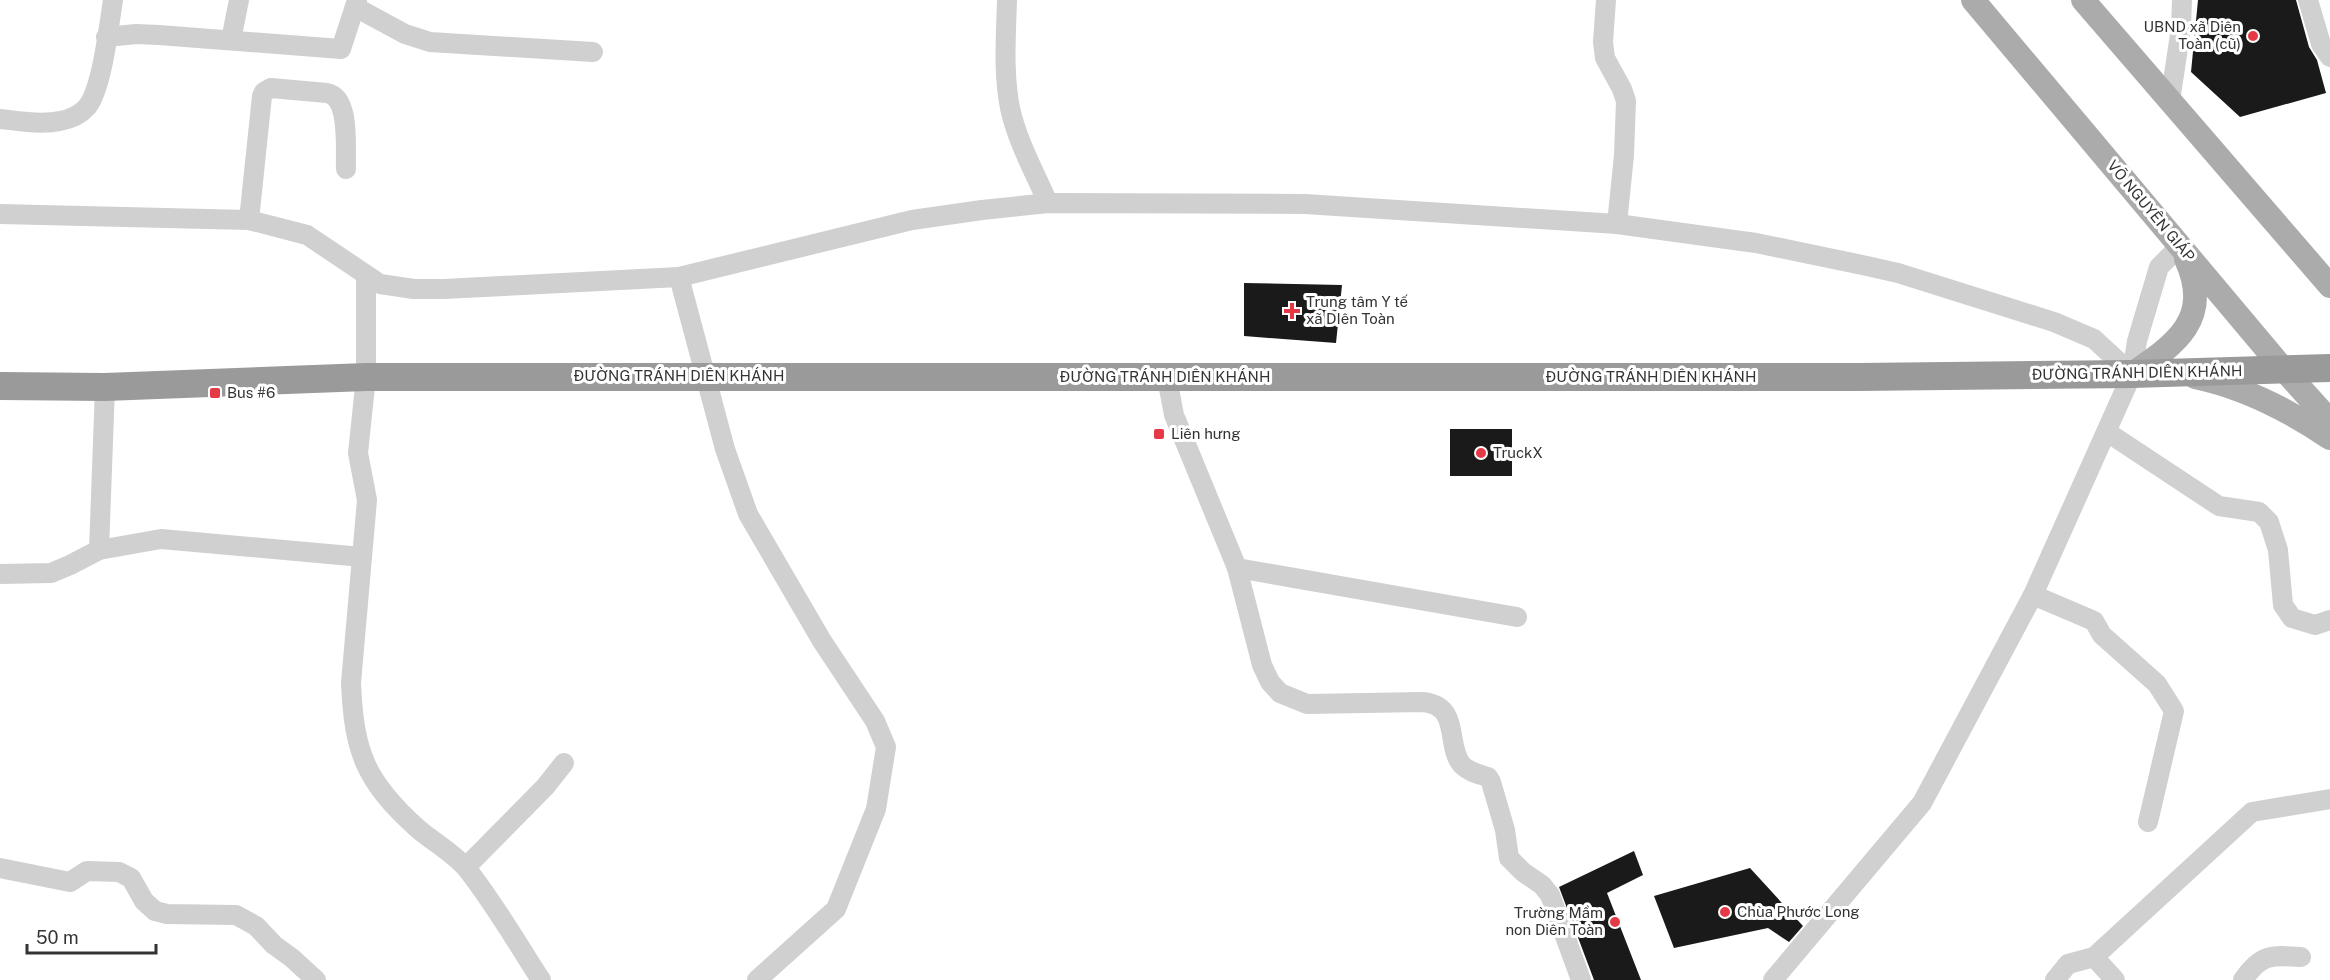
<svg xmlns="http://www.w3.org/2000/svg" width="2330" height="980" font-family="'Public Sans',sans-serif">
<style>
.building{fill:#1a1a1a}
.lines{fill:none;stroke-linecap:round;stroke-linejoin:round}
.minor{stroke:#d0d0d0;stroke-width:20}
.major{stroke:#ababab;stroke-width:24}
.highway{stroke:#9a9a9a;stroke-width:28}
.poi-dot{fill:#e63946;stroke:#fff;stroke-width:2}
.labels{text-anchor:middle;stroke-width:6;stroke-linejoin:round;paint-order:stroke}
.poi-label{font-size:15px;fill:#333;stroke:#fff;text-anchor:start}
.street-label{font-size:15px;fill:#333;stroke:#fff}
</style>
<rect width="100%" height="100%" fill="#fff"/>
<g class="building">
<polygon points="2198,0 2296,0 2309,47 2317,60 2326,93 2240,117 2191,72"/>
<polygon points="1244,283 1342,285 1336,343 1244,336"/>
<rect x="1450" y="429" width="62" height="47"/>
<polygon points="1634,851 1643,875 1607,893 1641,980 1594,980 1559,887"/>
<polygon points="1750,868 1803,926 1789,942 1768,928 1674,948 1654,896"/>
</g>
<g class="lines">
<g class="minor">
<path d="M1007,0C1006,36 1003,72 1010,108C1017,141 1035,173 1048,203"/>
<polyline points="1606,0 1603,42 1605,58 1622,89 1626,101 1624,155 1617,224"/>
<polyline points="2308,0 2321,44 2330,57"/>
<polyline points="355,7 405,34 430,42 593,52"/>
<polyline points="106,37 136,34 159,35 341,49 357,0"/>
<polyline points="231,40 239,0"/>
<polyline points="2170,101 2181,28 2182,0"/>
<path d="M0,119C19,121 41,125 60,121C71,119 80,115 87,107C102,89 109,25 113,0"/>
<polyline points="0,214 249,220 307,235 380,284 414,289 444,289 679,277 912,220 982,210 1048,203 1305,204 1617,224 1756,243 1867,266 1898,273 2054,322 2094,339 2132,374"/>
<path d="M249,220L262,96L264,92L271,88L327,93C351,97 345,149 346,169"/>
<path d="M366,276V377L358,453L367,500L351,683C354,752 365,781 417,828C433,842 454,853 467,869C494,903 517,943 541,980"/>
<polyline points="679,277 725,449 748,514 822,641 875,721 886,747 876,809 836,909 757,980"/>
<path d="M1167,378L1174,415L1237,568L1262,665L1270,682L1280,693L1307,704L1422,702C1462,705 1445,746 1462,765C1469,772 1479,774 1488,777L1491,782L1505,830L1509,858L1523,872L1542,885L1550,895L1581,980"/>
<polyline points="2107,432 2219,506 2259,512 2269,522 2278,550 2283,605 2292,618 2315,625 2330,620"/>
<polyline points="99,550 105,387"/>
<polyline points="1237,568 1517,617"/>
<polyline points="0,574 51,573 70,565 99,550 161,539 362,557"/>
<polyline points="2033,595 2094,621 2102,635 2157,684 2174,711 2148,822"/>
<polyline points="466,867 545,787 564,763"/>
<polyline points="0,868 70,882 87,871 119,872 131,878 144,901 155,911 167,914 236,915 256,926 274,945 292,958 316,980"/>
<polyline points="2094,957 2115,980"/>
<polyline points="1773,980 1922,803 2033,595 2132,374 2137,341 2159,267 2180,246"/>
<polyline points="2055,980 2068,964 2094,957 2252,812 2330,799"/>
<path d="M2243,980C2261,954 2271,955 2301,957"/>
</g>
<g class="major">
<polyline points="1973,0 2285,371 2330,421"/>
<polyline points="2083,0 2330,286"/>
<path d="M2132,374C2176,344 2213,319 2186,259"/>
<path d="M2195,377C2243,387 2290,411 2330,438"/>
</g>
<polyline class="highway" points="0,386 105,387 366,377 1858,377 2132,374 2330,368"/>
</g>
<g class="poi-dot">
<circle cx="2253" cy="36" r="6"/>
<path d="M1289 302h6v6h6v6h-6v6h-6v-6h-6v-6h6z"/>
<rect x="209" y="387" width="12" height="12" rx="3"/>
<rect x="1153" y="428" width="12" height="12" rx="3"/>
<circle cx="1481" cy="453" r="6"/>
<circle cx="1725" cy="912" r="6"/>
<circle cx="1615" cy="922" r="6"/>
</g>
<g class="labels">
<g class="poi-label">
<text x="2241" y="32" text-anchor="end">UBND xã Diên<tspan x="2241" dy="17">Toàn (cũ)</tspan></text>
<text x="1306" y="307">Trung tâm Y tế<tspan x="1306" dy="17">xã DIên Toàn</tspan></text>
<text x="227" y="398">Bus #6</text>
<text x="1171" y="439">Liên hưng</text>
<text x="1493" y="458">TruckX</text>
<text x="1737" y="917">Chùa Phước Long</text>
<text x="1603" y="918" text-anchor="end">Trường Mầm<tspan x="1603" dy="17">non Diên Toàn</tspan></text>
</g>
<g class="street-label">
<text transform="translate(2151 211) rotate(50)" y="5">VÕ NGUYÊN GIÁP</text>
<text transform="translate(2137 373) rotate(-1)" y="5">ĐƯỜNG TRÁNH DIÊN KHÁNH</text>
<text x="679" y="381">ĐƯỜNG TRÁNH DIÊN KHÁNH</text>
<text x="1165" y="382">ĐƯỜNG TRÁNH DIÊN KHÁNH</text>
<text x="1651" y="382">ĐƯỜNG TRÁNH DIÊN KHÁNH</text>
</g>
</g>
<path d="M27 944v9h129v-9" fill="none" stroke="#333333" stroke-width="3"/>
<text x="36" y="944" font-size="18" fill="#333333" stroke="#ffffff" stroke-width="4.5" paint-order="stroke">50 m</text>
</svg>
